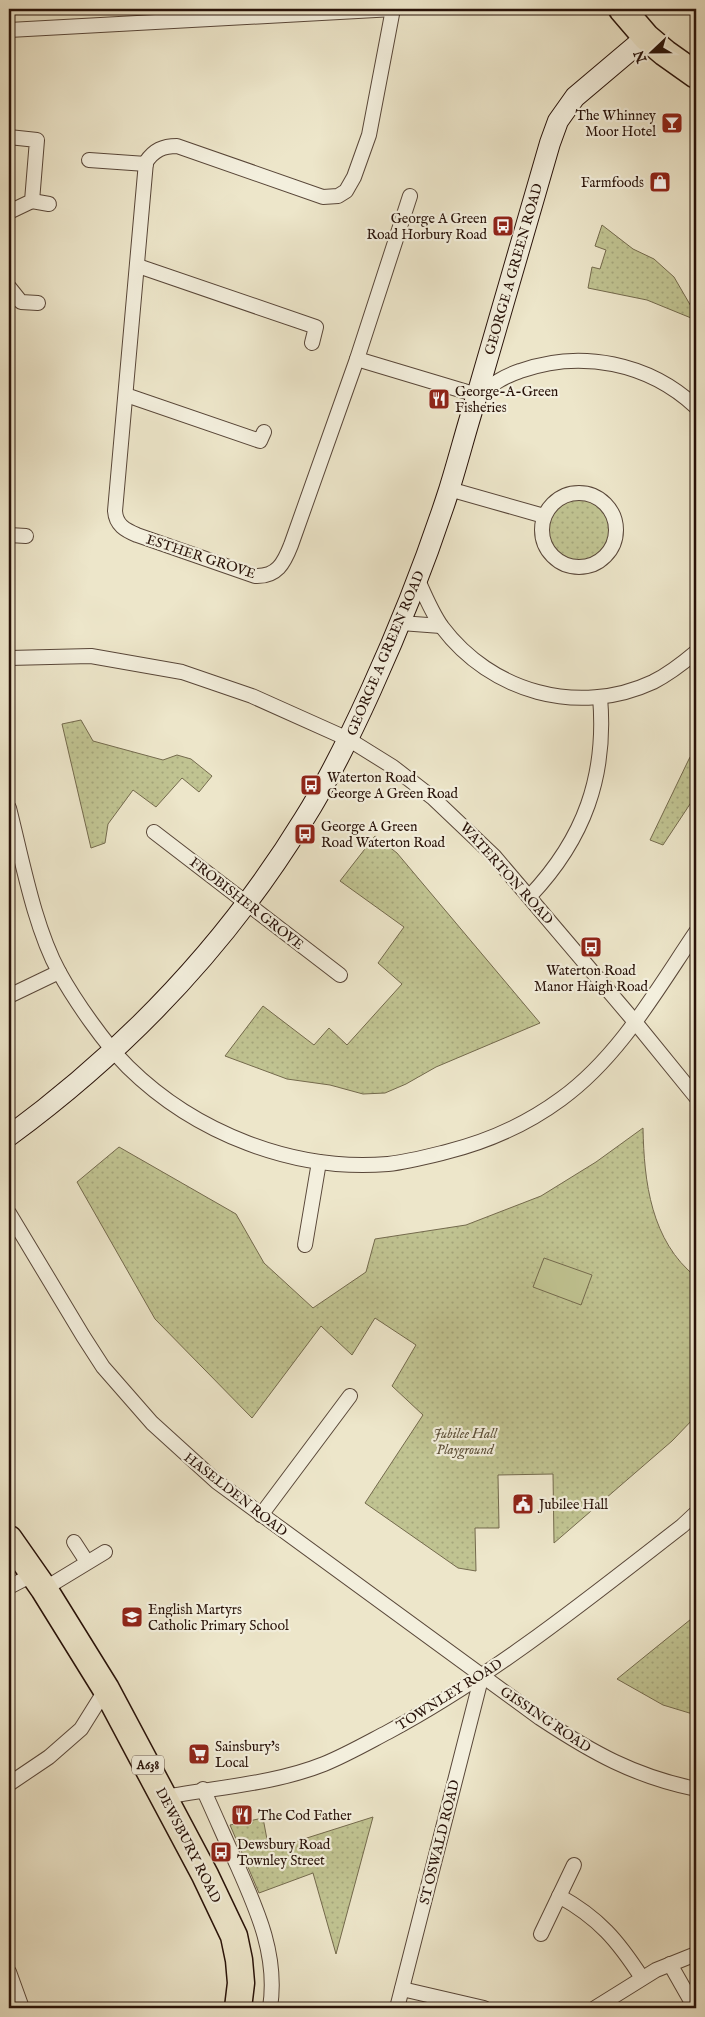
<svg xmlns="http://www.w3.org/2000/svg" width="705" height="2017" font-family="'IM FELL English',serif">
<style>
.green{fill:url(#green-dots);stroke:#746a4d}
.pitch{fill:#c0c391;stroke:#746a4d}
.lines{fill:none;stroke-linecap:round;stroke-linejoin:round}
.street-casing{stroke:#594739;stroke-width:16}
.secondary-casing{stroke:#281209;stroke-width:22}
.highway-casing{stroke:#281209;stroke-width:29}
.street{stroke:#f3efdd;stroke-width:14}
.secondary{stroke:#f3efdd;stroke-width:20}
.highway{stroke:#ede6ca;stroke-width:26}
.labels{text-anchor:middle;stroke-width:4.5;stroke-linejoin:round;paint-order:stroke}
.shield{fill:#f3efdd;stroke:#655449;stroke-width:1}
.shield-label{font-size:12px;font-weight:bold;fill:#281209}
.poi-label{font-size:14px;fill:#281209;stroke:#f3efdd;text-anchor:start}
.street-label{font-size:14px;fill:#281209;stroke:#f3efdd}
.park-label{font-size:14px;font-style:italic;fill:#5d5039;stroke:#f3efdd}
</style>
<defs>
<pattern id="green-dots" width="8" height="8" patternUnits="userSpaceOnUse" patternTransform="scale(1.25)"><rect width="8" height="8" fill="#c0c391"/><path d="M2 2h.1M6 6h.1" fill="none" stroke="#a5a67c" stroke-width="1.8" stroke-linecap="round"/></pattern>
</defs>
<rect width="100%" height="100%" fill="#ede6ca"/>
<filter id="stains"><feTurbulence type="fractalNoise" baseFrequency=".004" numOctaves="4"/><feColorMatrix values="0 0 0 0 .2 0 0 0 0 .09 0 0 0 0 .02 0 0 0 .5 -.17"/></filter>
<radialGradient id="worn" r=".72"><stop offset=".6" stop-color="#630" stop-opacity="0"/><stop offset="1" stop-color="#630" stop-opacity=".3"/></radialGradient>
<g class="green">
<polygon points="602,225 633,249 654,259 674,277 692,308 696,310 696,320 647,300 588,288 592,267 600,269 606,250 595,246"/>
<circle cx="579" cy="529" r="32"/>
<polygon points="81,720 93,741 163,760 177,755 191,759 212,776 199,792 182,778 156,807 133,790 108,824 105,843 91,848 62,724"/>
<polygon points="696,747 696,795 663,845 650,840 689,759"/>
<polygon points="375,836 397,853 540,1023 436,1067 406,1084 385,1093 363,1094 330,1085 287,1079 225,1056 263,1006 314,1045 329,1028 347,1045 402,984 378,963 404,927 340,881"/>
<path d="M643,1128C644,1182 651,1241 696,1277V1416L672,1441L554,1543L553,1474L498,1475L499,1528H475L476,1571L458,1568L365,1503L423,1415L392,1386L416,1345L375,1318L352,1355L321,1326L252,1418L155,1319L77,1182L119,1147L236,1214L264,1263L313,1308L366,1272L375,1239L466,1225L541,1196L596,1162Z"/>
<polygon points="696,1615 696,1715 663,1705 617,1679"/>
<polygon points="373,1817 336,1954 313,1873 259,1893 230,1825 263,1818 269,1850"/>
</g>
<polygon class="pitch" points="544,1258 592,1275 581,1305 533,1287"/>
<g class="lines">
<g class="street-casing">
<g id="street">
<path d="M393,9L369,135L354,177L346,191L338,196L323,197L177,146C163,146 154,150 146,162L115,511C116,525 125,530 137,535L255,576C277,577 284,563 291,545L357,359L410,196"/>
<polyline points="9,30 394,9"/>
<polyline points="9,137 37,140 32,201 9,212"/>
<polyline points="89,160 146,164"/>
<polyline points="32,201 49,204"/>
<polyline points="138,266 316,327 312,343"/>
<polyline points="9,287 21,302 38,303"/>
<path d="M357,359L477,395C490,386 504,376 520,371C581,349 649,363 696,407"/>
<polyline points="126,395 260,441 264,432"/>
<polyline points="449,489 544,516"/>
<circle cx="579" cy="530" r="37"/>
<polyline points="9,535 26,536"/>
<path d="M418,580C425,596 432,613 442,627C491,692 578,717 653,682C669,674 683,663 696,652"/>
<polyline points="401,623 441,626"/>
<polyline points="9,658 91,656 182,672 252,696 348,739 393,767 433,798 494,856 635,1022 696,1097"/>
<path d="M9,808C22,859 34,926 59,972C75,1001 105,1044 128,1067C195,1133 294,1172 388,1164C407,1162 426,1157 446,1152C486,1142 527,1124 561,1099C619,1057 656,991 696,932"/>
<polyline points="154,832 340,975"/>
<path d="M530,896C584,839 607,776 600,697"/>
<polyline points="9,996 59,972"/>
<path d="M9,1213L83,1336L103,1367L152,1423L217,1482L540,1718C593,1753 634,1776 696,1789"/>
<polyline points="305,1245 319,1162"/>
<polyline points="261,1515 350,1396"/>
<polyline points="74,1542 87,1562"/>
<polyline points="9,1587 34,1574"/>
<polyline points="44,1589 105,1552"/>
<polyline points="9,1784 49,1757 81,1729 106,1689"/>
<path d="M203,1789C215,1815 226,1841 238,1867C258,1912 278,1957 270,2008"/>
<path d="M165,1797C218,1787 274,1784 324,1764C346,1755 367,1743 388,1732C494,1675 588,1599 682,1526L696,1513"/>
<path d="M559,1896C599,1918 618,1941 642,1978"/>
<polyline points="541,1934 574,1865"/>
<polyline points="670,1964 695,2008"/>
<polyline points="9,1972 22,2008"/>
<polyline points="402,1989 484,2008"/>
<polyline points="397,2008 482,1675"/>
<polyline points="595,2008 656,1970 696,1954"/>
</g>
</g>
<g class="secondary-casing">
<path id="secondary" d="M9,1136C126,1050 228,943 304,819C330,778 351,734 371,690C401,624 427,558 449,490C459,458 467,426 477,395C501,311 526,227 550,143L558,121L575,97L646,37"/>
</g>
<g class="highway-casing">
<g id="highway">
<polyline points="622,9 646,37 665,53 696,75"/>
<polyline points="9,1539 44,1589 106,1689 205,1875 234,1936 239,1960 241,1983 238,2008"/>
</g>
</g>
<use href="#street" class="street"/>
<use href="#secondary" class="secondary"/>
<use href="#highway" class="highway"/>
</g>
<defs>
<g id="bar-square" transform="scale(1.125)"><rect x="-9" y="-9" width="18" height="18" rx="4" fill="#8f2418" stroke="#f3efdd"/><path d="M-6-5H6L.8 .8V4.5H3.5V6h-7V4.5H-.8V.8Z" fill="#fff"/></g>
<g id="shop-square" transform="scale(1.125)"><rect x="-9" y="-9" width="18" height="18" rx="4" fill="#8f2418" stroke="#f3efdd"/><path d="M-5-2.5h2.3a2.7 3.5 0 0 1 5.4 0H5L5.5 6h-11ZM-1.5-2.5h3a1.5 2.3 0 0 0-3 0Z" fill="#fff"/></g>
<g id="bus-square" transform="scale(1.125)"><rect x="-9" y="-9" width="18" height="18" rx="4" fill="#8f2418" stroke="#f3efdd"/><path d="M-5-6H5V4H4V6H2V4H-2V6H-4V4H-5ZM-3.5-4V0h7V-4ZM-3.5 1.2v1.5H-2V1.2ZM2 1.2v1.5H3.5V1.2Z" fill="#fff"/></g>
<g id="restaurant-square" transform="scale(1.125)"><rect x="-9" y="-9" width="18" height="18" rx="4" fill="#8f2418" stroke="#f3efdd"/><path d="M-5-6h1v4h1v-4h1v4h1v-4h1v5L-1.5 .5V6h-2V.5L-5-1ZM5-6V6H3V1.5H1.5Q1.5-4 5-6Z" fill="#fff"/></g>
<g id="civic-square" transform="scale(1.125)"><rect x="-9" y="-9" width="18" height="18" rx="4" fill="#8f2418" stroke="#f3efdd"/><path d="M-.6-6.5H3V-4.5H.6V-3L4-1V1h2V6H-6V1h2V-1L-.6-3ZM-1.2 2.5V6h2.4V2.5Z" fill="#fff"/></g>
<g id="school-square" transform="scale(1.125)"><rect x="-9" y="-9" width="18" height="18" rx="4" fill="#8f2418" stroke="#f3efdd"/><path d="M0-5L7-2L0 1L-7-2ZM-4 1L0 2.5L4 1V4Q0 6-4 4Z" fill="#fff"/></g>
<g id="supermarket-square" transform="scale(1.125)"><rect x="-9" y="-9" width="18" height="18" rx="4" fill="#8f2418" stroke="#f3efdd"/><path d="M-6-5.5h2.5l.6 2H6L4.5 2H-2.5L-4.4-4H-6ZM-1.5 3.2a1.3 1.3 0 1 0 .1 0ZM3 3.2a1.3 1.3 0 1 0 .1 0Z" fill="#fff"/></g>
</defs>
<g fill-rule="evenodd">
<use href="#bar-square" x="672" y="123"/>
<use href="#shop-square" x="660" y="182"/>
<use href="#bus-square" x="503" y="226"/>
<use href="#restaurant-square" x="439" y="399"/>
<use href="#bus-square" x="311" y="785"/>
<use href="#bus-square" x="305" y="834"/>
<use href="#bus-square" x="591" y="947"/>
<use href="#civic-square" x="523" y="1504"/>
<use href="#school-square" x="132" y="1617"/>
<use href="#supermarket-square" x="199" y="1754"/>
<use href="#restaurant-square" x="242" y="1815"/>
<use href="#bus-square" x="221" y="1852"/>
</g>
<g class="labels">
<rect class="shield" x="132" y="1755.5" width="32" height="19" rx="4"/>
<g class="shield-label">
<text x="148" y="1769">A638</text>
</g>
<g class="poi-label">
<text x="656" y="120" text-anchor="end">The Whinney<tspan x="656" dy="16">Moor Hotel</tspan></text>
<text x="644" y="187" text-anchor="end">Farmfoods</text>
<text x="487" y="223" text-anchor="end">George A Green<tspan x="487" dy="16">Road Horbury Road</tspan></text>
<text x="455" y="396">George-A-Green<tspan x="455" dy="16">Fisheries</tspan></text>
<text x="327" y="782">Waterton Road<tspan x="327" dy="16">George A Green Road</tspan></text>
<text x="321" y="831">George A Green<tspan x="321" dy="16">Road Waterton Road</tspan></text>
<text x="591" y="975" text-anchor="middle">Waterton Road<tspan x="591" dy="16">Manor Haigh Road</tspan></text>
<text x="539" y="1509">Jubilee Hall</text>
<text x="148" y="1614">English Martyrs<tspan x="148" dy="16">Catholic Primary School</tspan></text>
<text x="215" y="1751">Sainsbury's<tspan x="215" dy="16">Local</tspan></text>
<text x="258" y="1820">The Cod Father</text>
<text x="237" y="1849">Dewsbury Road<tspan x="237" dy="16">Townley Street</tspan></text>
</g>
<g class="street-label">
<text transform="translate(513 269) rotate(-74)" y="5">GEORGE A GREEN ROAD</text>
<text transform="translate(201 556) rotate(18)" y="5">ESTHER GROVE</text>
<text transform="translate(385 653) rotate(-67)" y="5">GEORGE A GREEN ROAD</text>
<text transform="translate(507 873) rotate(48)" y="5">WATERTON ROAD</text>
<text transform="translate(247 903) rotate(38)" y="5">FROBISHER GROVE</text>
<text transform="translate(236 1494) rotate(38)" y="5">HASELDEN ROAD</text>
<text transform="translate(449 1694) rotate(-32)" y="5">TOWNLEY ROAD</text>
<text transform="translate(546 1719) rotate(34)" y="5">GISSING ROAD</text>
<text transform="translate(439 1842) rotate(-76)" y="5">ST OSWALD ROAD</text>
<text transform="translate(189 1845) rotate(63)" y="5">DEWSBURY ROAD</text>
</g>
<g class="park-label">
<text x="465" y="1438">Jubilee Hall<tspan x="465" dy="16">Playground</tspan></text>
</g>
</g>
<rect width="705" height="2017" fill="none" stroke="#ede6ca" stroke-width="30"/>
<rect x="10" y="10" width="685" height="1997" fill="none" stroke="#281209" stroke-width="2.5"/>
<rect x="15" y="15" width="675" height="1987" fill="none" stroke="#281209"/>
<g transform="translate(652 52) rotate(248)" stroke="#f3efdd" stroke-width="4" paint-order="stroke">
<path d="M0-4L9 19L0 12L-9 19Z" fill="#281209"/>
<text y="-8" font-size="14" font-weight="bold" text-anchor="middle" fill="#281209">N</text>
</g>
<rect width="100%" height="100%" filter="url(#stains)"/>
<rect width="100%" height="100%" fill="url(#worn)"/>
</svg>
